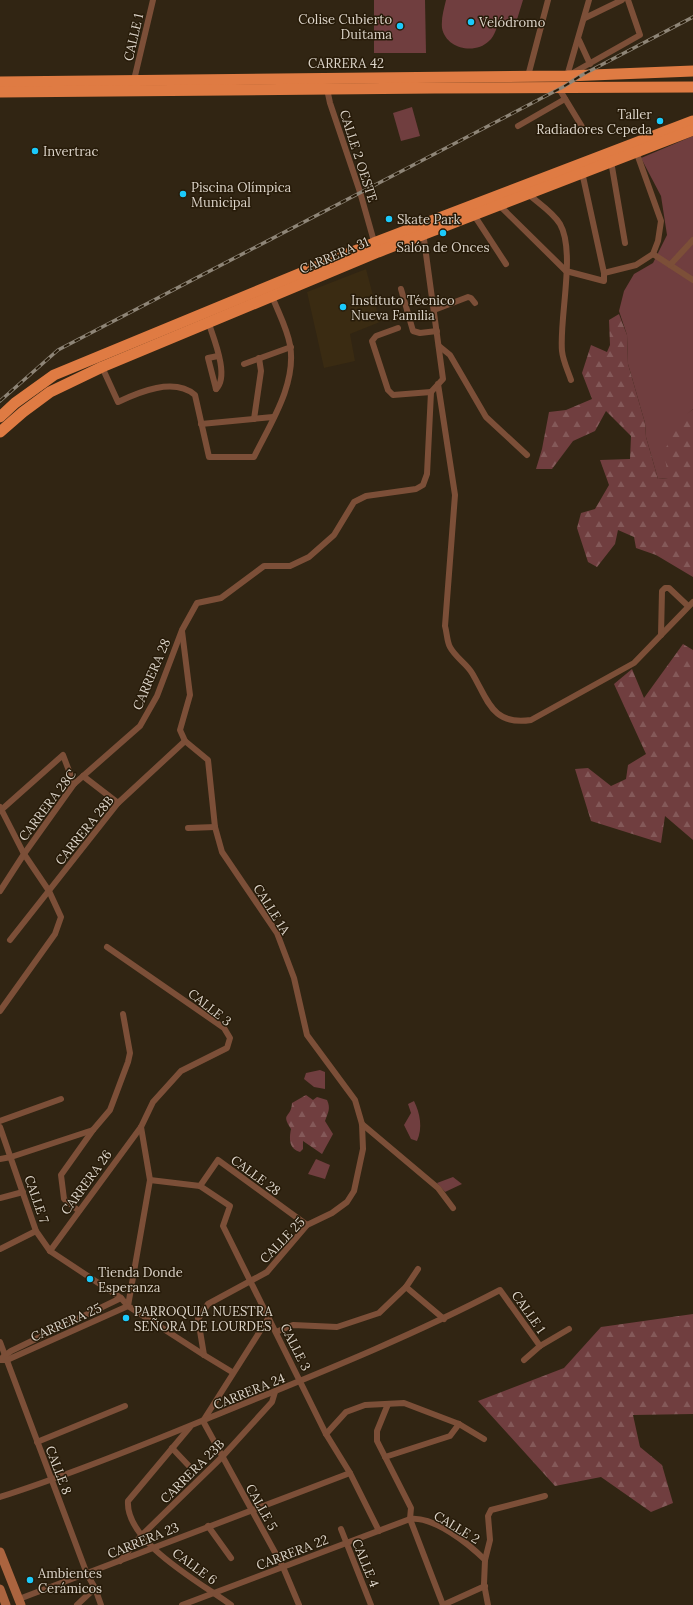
<svg xmlns="http://www.w3.org/2000/svg" width="693" height="1605" font-family="Lora,serif">
<style>
.built{fill:#3a2b12}
.green{fill:#703e3f}
.forest{fill:url(#forest-firs)}
.lines{fill:none;stroke-linecap:round;stroke-linejoin:round}
.minor{stroke:#7c4f38;stroke-width:6}
.secondary{stroke:#ab643f;stroke-width:9}
.trunk{stroke:#df7b43;stroke-width:11}
.rail-casing{stroke:#8e8577;stroke-width:3.5}
.rail{stroke:#271b09;stroke-width:2;stroke-dasharray:6;stroke-linecap:butt}
.poi-dot{fill:#1bcafc;stroke:#271b09;stroke-width:1.5}
.labels{text-anchor:middle;stroke-width:3;stroke-linejoin:round;paint-order:stroke}
.poi-label{font-size:13px;fill:#dcd4c9;stroke:#271b09;text-anchor:start}
.street-label{font-size:13px;fill:#dcd4c9;stroke:#271b09}
</style>
<defs>
<pattern id="forest-firs" width="22" height="20" patternUnits="userSpaceOnUse"><rect width="22" height="20" fill="#703e3f"/><path d="M5 1l3.5 6h-7zM16 11l3.5 6h-7z" fill="#845959"/></pattern>
</defs>
<rect width="100%" height="100%" fill="#312513"/>
<polygon class="built" points="366,269 380,322 350,334 355,361 324,368 307,292"/>
<g class="green">
<polygon points="374,0 425,0 426,53 374,53"/>
<path d="M446,0H523L515,26L500,19C497,26 495,36 489,41C475,55 446,49 442,28C441,18 444,9 446,0Z"/>
<polygon points="412,107 420,136 401,141 393,113"/>
<path d="M693,136V409C671,428 673,451 668,478L658,479L646,437L645,423L628,364L627,335L619,311L624,291L634,274L653,263L667,235L661,196L641,158Z"/>
<polygon points="320,1070 325,1072 325,1089 314,1087 304,1079 306,1073"/>
<path d="M414,1101C420,1113 423,1128 417,1141L411,1139L404,1125L411,1113L408,1104Z"/>
<polygon points="316,1159 330,1165 325,1179 308,1174"/>
<polygon points="453,1177 462,1184 445,1192 437,1183"/>
</g>
<g class="forest">
<polygon points="619,314 627,335 628,364 645,423 646,437 658,479 668,478 664,451 682,418 693,409 693,577 656,555 636,548 634,537 618,530 615,544 597,567 588,562 577,528 581,513 595,509 609,485 600,460 630,459 631,436 606,411 595,431 573,441 552,469 536,469 542,449 549,412 566,410 592,399 582,373 591,345 607,352 610,345 609,320"/>
<polygon points="683,644 693,650 693,840 665,816 661,843 591,821 575,769 588,768 611,786 626,779 628,765 646,754 614,684 632,669 644,698"/>
<path d="M306,1095L313,1100L317,1097L327,1100C331,1109 328,1112 325,1121L333,1134L322,1154L303,1141V1149L300,1152C289,1149 289,1139 291,1129C280,1112 291,1119 292,1103Z"/>
<polygon points="693,1314 693,1414 633,1415 640,1447 662,1465 673,1503 651,1512 601,1477 555,1486 478,1401 564,1368 601,1327"/>
</g>
<g class="lines">
<g class="minor">
<polyline points="585,18 622,0"/>
<polyline points="579,40 590,64"/>
<polyline points="571,74 640,35 628,0"/>
<polyline points="528,76 548,0"/>
<polyline points="567,76 589,0"/>
<polyline points="134,80 153,0"/>
<polyline points="559,86 558,87 584,130"/>
<polyline points="327,89 330,103 360,192 375,245"/>
<polyline points="518,126 565,99"/>
<polyline points="611,161 625,243"/>
<path d="M527,193C538,203 553,212 560,224C576,252 559,318 562,351C563,361 568,371 571,380"/>
<polyline points="499,205 566,271 604,281 604,273 582,172"/>
<polyline points="474,215 506,264"/>
<polyline points="653,254 693,280"/>
<polyline points="670,265 693,240"/>
<polyline points="604,273 636,265 653,254 658,241 661,221 636,151"/>
<polyline points="401,289 413,331 420,333 437,331"/>
<polyline points="434,310 468,297 471,298 475,303"/>
<path d="M208,321C213,337 230,376 216,389"/>
<polyline points="398,328 376,336 372,341 388,390 393,395 431,392"/>
<polyline points="439,346 450,355 486,417 527,455"/>
<polyline points="244,364 291,347"/>
<path d="M102,367L118,402C139,392 174,377 195,395L209,457H254C270,424 297,384 290,345C287,328 278,312 272,296"/>
<path d="M438,384L455,495L445,626C447,633 447,642 450,647C455,657 467,664 472,673C488,700 492,726 531,720L634,663L693,602"/>
<polyline points="216,389 208,358 218,356"/>
<polyline points="254,419 261,371 259,358"/>
<polyline points="201,424 273,417"/>
<polyline points="182,631 190,695 180,730 185,741 208,760 215,827 222,852 277,933 294,978 307,1035 355,1100 362,1124 363,1149 354,1191 347,1202 332,1213 307,1225 267,1272 208,1304 198,1319 204,1355"/>
<polyline points="661,635 662,591 665,588 669,588 688,606"/>
<polyline points="83,776 118,803"/>
<polyline points="0,807 24,854 49,891 61,917 55,934 0,1011"/>
<polyline points="0,811 63,755 74,784"/>
<polyline points="188,828 215,827"/>
<polyline points="0,891 24,854 74,784 140,726 157,696 182,630 197,603 221,598 264,566 290,566 309,557 334,535 354,502 366,496 416,489 423,485 427,474 431,392 443,379 423,232"/>
<polyline points="10,940 118,803 185,741"/>
<polyline points="0,1121 61,1099"/>
<polyline points="362,1124 438,1188 453,1208"/>
<polyline points="0,1127 36,1231 50,1251 121,1298 128,1306 204,1355 232,1372"/>
<polyline points="0,1159 11,1157 93,1130"/>
<polyline points="150,1180 200,1186 230,1206 223,1226 326,1434 350,1473 379,1531"/>
<polyline points="200,1186 218,1160 307,1225"/>
<polyline points="0,1198 23,1192"/>
<polyline points="79,1211 64,1199 61,1175 93,1130 110,1110 128,1062 130,1053 123,1014"/>
<polyline points="0,1249 36,1231"/>
<polyline points="50,1251 141,1127 153,1102 181,1071 227,1048 230,1038 224,1028 107,947"/>
<polyline points="406,1287 444,1319"/>
<polyline points="128,1306 150,1180 141,1127"/>
<polyline points="269,1317 203,1421 283,1567 299,1605"/>
<polyline points="276,1332 293,1325 337,1327 379,1313 406,1287 418,1269"/>
<polyline points="0,1342 87,1574 95,1588 101,1605"/>
<polyline points="3,1357 11,1351 121,1298"/>
<polyline points="0,1360 7,1360 128,1306"/>
<polyline points="524,1360 540,1346 569,1329"/>
<polyline points="388,1404 377,1431 377,1441 411,1508 410,1519 443,1605"/>
<path d="M190,1427L128,1501C125,1542 201,1583 231,1605"/>
<polyline points="326,1434 346,1412 365,1405 404,1403 459,1424 484,1439"/>
<polyline points="37,1442 125,1406"/>
<polyline points="172,1448 189,1466"/>
<polyline points="385,1457 450,1436 459,1424"/>
<path d="M0,1497C69,1475 136,1448 204,1420C304,1379 404,1340 500,1290L540,1346"/>
<polyline points="208,1526 231,1558"/>
<polyline points="341,1529 371,1605"/>
<polyline points="485,1560 490,1540 488,1516 491,1510 545,1496"/>
<polyline points="120,1561 141,1536 222,1457 272,1402 275,1392"/>
<polyline points="19,1599 350,1473"/>
<polyline points="77,1605 95,1588"/>
<path d="M182,1605L410,1519C434,1516 469,1544 485,1560L484,1584L488,1605"/>
<polyline points="443,1605 485,1586"/>
</g>
<g class="secondary">
<polyline points="0,1552 21,1605"/>
<polyline points="0,1589 6,1605"/>
</g>
<g class="trunk">
<polyline points="0,82 567,76 693,71"/>
<polyline points="0,92 434,88 693,87"/>
<polyline points="0,417 15,403 54,375 374,243 693,121"/>
<polyline points="0,432 23,412 50,392 102,367 378,252 693,130"/>
</g>
<g class="rail-casing">
<polyline id="rail" points="0,401 58,350 563,87 582,75 693,17"/>
</g>
<use href="#rail" class="rail"/>
</g>
<g class="poi-dot">
<circle cx="471" cy="22" r="4"/>
<circle cx="400" cy="26" r="4"/>
<circle cx="660" cy="121" r="4"/>
<circle cx="35" cy="151" r="4"/>
<circle cx="183" cy="194" r="4"/>
<circle cx="389" cy="219" r="4"/>
<circle cx="443" cy="233" r="4"/>
<circle cx="343" cy="307" r="4"/>
<circle cx="90" cy="1279" r="4"/>
<circle cx="126" cy="1318" r="4"/>
<circle cx="30" cy="1580" r="4"/>
</g>
<g class="labels">
<g class="poi-label">
<text x="392" y="24" text-anchor="end">Colise Cubierto<tspan x="392" dy="15">Duitama</tspan></text>
<text x="479" y="27">Velódromo</text>
<text x="652" y="119" text-anchor="end">Taller<tspan x="652" dy="15">Radiadores Cepeda</tspan></text>
<text x="43" y="156">Invertrac</text>
<text x="191" y="192">Piscina Olímpica<tspan x="191" dy="15">Municipal</tspan></text>
<text x="397" y="224">Skate Park</text>
<text x="443" y="252" text-anchor="middle">Salón de Onces</text>
<text x="351" y="305">Instituto Técnico<tspan x="351" dy="15">Nueva Familia</tspan></text>
<text x="98" y="1277">Tienda Donde<tspan x="98" dy="15">Esperanza</tspan></text>
<text x="134" y="1316">PARROQUIA NUESTRA<tspan x="134" dy="15">SEÑORA DE LOURDES</tspan></text>
<text x="38" y="1578">Ambientes<tspan x="38" dy="15">Cerámicos</tspan></text>
</g>
<g class="street-label">
<text transform="translate(133 37) rotate(-77)" y="5">CALLE 1</text>
<text x="346" y="68">CARRERA 42</text>
<text transform="translate(359 156) rotate(72)" y="5">CALLE 2 OESTE</text>
<text transform="translate(334 255) rotate(-23)" y="5">CARRERA 31</text>
<text transform="translate(151 674) rotate(-67)" y="5">CARRERA 28</text>
<text transform="translate(47 805) rotate(-53)" y="5">CARRERA 28C</text>
<text transform="translate(84 830) rotate(-51)" y="5">CARRERA 28B</text>
<text transform="translate(272 909) rotate(58)" y="5">CALLE 1A</text>
<text transform="translate(210 1007) rotate(38)" y="5">CALLE 3</text>
<text transform="translate(256 1175) rotate(36)" y="5">CALLE 28</text>
<text transform="translate(86 1182) rotate(-54)" y="5">CARRERA 26</text>
<text transform="translate(37 1199) rotate(71)" y="5">CALLE 7</text>
<text transform="translate(282 1240) rotate(-46)" y="5">CALLE 25</text>
<text transform="translate(529 1312) rotate(55)" y="5">CALLE 1</text>
<text transform="translate(66 1322) rotate(-24)" y="5">CARRERA 25</text>
<text transform="translate(296 1347) rotate(63)" y="5">CALLE 3</text>
<text transform="translate(249 1391) rotate(-22)" y="5">CARRERA 24</text>
<text transform="translate(59 1470) rotate(69)" y="5">CALLE 8</text>
<text transform="translate(192 1471) rotate(-45)" y="5">CARRERA 23B</text>
<text transform="translate(262 1507) rotate(61)" y="5">CALLE 5</text>
<text transform="translate(457 1527) rotate(31)" y="5">CALLE 2</text>
<text transform="translate(143 1540) rotate(-22)" y="5">CARRERA 23</text>
<text transform="translate(292 1552) rotate(-21)" y="5">CARRERA 22</text>
<text transform="translate(366 1563) rotate(68)" y="5">CALLE 4</text>
<text transform="translate(195 1566) rotate(36)" y="5">CALLE 6</text>
</g>
</g>
</svg>
